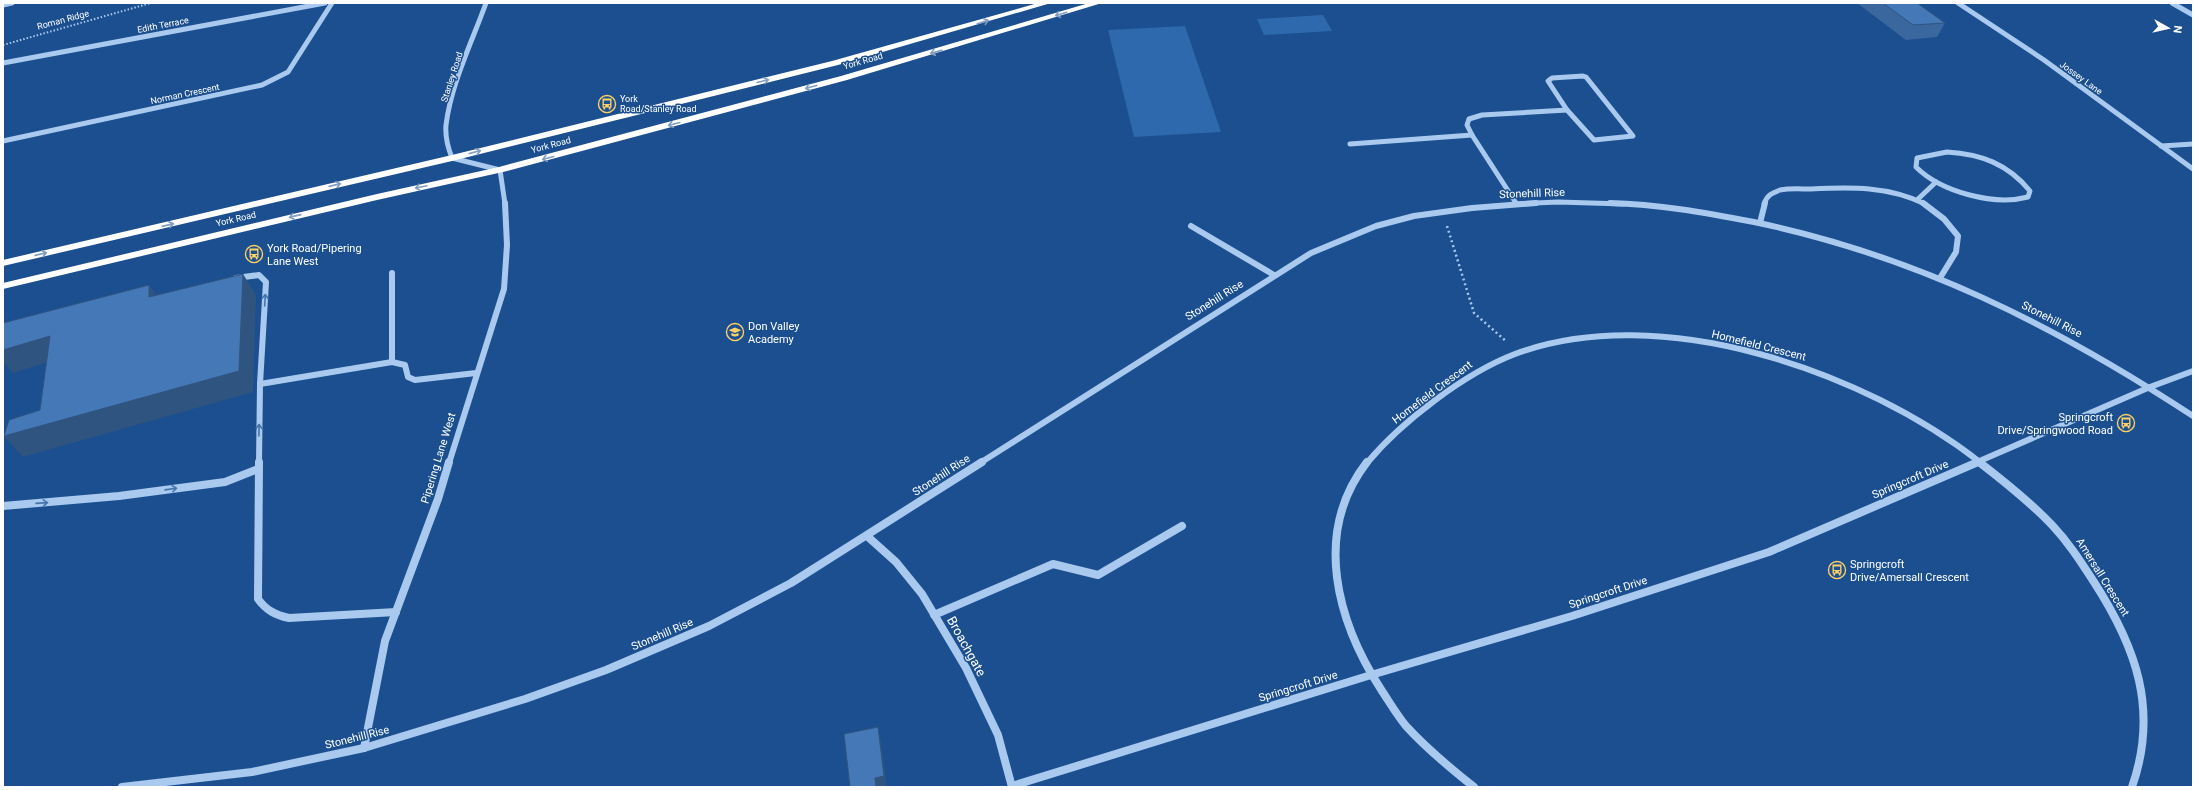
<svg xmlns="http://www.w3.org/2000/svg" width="2196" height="790" font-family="Roboto,sans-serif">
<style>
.green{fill:#2e69ad}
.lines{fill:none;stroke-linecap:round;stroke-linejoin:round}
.path-far1{stroke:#a9c9ee;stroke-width:2;stroke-dasharray:1.5 2;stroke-linecap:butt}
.path{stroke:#a9c9ee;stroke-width:2.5;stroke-dasharray:2 3;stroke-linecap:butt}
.minor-far2{stroke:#a9c9ee;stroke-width:5}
.minor-far1{stroke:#a9c9ee;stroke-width:6}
.minor{stroke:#a9c9ee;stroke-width:8}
.highway{fill:#fff;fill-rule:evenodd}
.wall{fill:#3a679d}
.shaded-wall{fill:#305480}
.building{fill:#4478b7;stroke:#305480}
.oneway{stroke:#829ec1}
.oneway2{stroke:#4674ac}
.labels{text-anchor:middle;stroke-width:3;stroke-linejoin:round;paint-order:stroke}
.far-street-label{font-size:9px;fill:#fff;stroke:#1b4f8f}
.far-poi-label{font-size:9px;fill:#fff;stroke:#1b4f8f;text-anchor:start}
.street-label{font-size:11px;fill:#fff;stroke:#1b4f8f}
.poi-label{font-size:11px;fill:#fff;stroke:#1b4f8f;text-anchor:start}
.near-street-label{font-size:13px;fill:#fff;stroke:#1b4f8f}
</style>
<rect width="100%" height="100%" fill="#1b4f8f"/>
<g class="green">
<polygon points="1323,15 1332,31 1264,35 1257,19"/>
<polygon points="1185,26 1221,132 1134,137 1108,30"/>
</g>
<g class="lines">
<polyline class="path-far1" points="3,45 151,3"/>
<polyline class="path" points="1447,226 1474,313 1507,342"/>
<g class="minor-far2">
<path d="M486,3C472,42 451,84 446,125C445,136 448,148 452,158L500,170L505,204"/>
<polyline points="1958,3 2044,60 2193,169"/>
<polyline points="2172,3 2193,15"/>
<polyline points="3,5 12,3"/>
<polyline points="3,63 325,3"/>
<polygon points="1583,76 1586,77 1633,136 1594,140 1567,110 1548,81 1552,78"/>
<polyline points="3,141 262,85 288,72 332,3"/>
<polyline points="1350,144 1472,135"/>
<polyline points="2161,146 2193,144"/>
<path d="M1947,152C1981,154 2008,164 2030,191L2028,197C1994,206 1941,192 1916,167L1917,158Z"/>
<polyline points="1917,200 1936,182"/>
<polyline points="1516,203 1472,135 1467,125 1469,119 1482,115 1567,110"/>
<polyline points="1516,204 1558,202 1624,204"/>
<path d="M1764,204C1767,195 1772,193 1780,190C1791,188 1801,189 1811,189C1851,187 1888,186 1925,204"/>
</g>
<g class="minor-far1">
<path d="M1610,203C1658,204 1707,213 1754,222C1917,256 2054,325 2193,416"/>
<polyline points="1923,203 1944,219 1958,236 1956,252 1940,278"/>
<polyline points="1760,223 1765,203"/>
<polyline points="1191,226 1274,275"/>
<polyline points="392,273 392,362"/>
<polyline points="236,278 259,275 266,282 260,384 259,463"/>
<polyline points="260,384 392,362 405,365 408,377 415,380 476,373"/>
<polyline points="449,463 504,289 507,245 505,203"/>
<polyline points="980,463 1311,253 1376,226 1414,216 1472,208 1536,203"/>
<path d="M1367,463C1401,422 1465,373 1515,354C1660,300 1864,371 1981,463"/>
<polyline points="1975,463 2150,387 2193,371"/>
</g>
<g class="minor">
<path d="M259,462L258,599C266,610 275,615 289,618L396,612"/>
<path d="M1367,462C1312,533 1337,622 1382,691C1390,703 1397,715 1406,726C1427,749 1450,768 1474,787"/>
<path d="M1979,462C2005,482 2030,502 2052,525C2069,543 2081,562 2094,582C2136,647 2159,710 2132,787"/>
<polyline points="3,506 119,496 225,482 258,469"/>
<polyline points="867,536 896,562 922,594 966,668 998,735 1012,787"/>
<polyline points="934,615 1053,564 1098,575 1182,526"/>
<polyline points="364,748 385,641 438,499 449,462"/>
<polyline points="1012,786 1371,675 1572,616 1769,552 1978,462"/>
<polyline points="122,787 252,772 364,748 525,699 606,670 709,626 791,583 982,462"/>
</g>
<g class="highway">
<polygon points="1038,3 1051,3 838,65 452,161 3,266 3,260 452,155 832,61"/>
<polygon points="1089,3 1102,3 847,80 503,172 377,200 3,289 3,283 377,194 499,167 841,76"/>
</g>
</g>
<polygon class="wall" points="1857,3 1917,3 1945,23 1937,37 1906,40"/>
<g class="shaded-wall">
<polygon points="243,274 256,295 253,392 23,457 4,436"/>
<polygon points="149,285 164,305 149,297"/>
<polygon points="50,336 67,356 13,373 3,362 3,347"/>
<polygon points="878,727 881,742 887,787 876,787 875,778"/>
</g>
<g class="building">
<polygon points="1883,3 1917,3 1945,23 1913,25"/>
<polygon points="243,274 239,371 4,436 9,420 40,410 50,336 3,350 3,323 149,285 149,297"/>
<polygon points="878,727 884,776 875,778 876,787 850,787 844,734"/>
</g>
<defs><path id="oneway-shaft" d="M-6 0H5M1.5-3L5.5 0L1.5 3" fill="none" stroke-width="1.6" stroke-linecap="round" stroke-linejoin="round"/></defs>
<g class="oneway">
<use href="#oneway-shaft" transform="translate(1061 14) rotate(163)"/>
<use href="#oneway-shaft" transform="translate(983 22) rotate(-17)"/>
<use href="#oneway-shaft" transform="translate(936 52) rotate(164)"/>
<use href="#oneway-shaft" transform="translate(763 81) rotate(-14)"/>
<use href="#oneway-shaft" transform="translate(811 87) rotate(165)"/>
<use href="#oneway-shaft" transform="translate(674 124) rotate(165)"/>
<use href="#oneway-shaft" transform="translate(475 152) rotate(-14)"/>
<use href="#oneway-shaft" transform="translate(548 158) rotate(165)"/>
<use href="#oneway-shaft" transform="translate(335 185) rotate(-13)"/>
<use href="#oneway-shaft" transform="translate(421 187) rotate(168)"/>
<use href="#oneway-shaft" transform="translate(295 216) rotate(167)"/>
<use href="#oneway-shaft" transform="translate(168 225) rotate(-13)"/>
<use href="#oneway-shaft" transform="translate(41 254) rotate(-13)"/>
</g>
<g class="oneway2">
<use href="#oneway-shaft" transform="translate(265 300) rotate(-87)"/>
<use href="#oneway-shaft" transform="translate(259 430) rotate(-89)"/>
<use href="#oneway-shaft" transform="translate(171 489) rotate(-8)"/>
<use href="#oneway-shaft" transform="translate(42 503) rotate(-4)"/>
</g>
<defs>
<g id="bus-ring" transform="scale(0.9)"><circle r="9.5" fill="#1b4f8f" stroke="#ffd166" stroke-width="1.5"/><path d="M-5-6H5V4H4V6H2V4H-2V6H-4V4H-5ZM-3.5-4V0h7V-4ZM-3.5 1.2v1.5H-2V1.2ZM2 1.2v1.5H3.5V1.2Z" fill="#ffd166"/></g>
<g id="school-ring" transform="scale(0.9)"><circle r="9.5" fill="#1b4f8f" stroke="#ffd166" stroke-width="1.5"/><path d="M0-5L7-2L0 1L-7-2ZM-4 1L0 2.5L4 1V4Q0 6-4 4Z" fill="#ffd166"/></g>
</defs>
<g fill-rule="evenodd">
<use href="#bus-ring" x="607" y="104"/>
<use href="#bus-ring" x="254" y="254"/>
<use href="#school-ring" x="735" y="332"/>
<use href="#bus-ring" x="2126" y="423"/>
<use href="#bus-ring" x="1837" y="570"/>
</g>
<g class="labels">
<g class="far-street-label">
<text transform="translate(63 20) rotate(-15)" y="3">Roman Ridge</text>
<text transform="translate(163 25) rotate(-11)" y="3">Edith Terrace</text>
<text transform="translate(863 61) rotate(-16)" y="3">York Road</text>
<text transform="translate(452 77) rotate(-72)" y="3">Stanley Road</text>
<text transform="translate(2081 78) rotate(36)" y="3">Jossey Lane</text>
<text transform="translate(185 94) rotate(-12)" y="3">Norman Crescent</text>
<text transform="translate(551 145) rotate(-15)" y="3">York Road</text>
<text transform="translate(236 219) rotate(-13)" y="3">York Road</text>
</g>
<g class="far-poi-label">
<text x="620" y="102">York<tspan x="620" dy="10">Road/Stanley Road</tspan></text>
</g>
<g class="street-label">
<text transform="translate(1532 193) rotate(-2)" y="4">Stonehill Rise</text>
<text transform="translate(1214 300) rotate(-32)" y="4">Stonehill Rise</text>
<text transform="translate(2052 319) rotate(27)" y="4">Stonehill Rise</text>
<text transform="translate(1759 345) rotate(14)" y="4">Homefield Crescent</text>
<text transform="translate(1432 392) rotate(-37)" y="4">Homefield Crescent</text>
<text transform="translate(438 458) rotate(-73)" y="4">Pipering Lane West</text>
<text transform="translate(941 475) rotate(-33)" y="4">Stonehill Rise</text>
<text transform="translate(1910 479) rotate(-23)" y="4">Springcroft Drive</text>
<text transform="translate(2103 577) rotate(58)" y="4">Amersall Crescent</text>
<text transform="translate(1608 592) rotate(-18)" y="4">Springcroft Drive</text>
<text transform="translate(662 634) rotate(-23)" y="4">Stonehill Rise</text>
<text transform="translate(1298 686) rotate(-17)" y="4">Springcroft Drive</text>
<text transform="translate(357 737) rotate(-14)" y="4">Stonehill Rise</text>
</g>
<g class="poi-label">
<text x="267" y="252">York Road/Pipering<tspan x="267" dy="13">Lane West</tspan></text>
<text x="748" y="330">Don Valley<tspan x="748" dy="13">Academy</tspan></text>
<text x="2113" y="421" text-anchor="end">Springcroft<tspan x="2113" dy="13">Drive/Springwood Road</tspan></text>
<text x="1850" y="568">Springcroft<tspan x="1850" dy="13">Drive/Amersall Crescent</tspan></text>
</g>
<g class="near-street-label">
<text transform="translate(967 646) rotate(61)" y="5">Broachgate</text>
</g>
</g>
<rect width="2196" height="790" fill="none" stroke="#ffffff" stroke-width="8"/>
<g transform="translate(2168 28) rotate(98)" stroke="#1b4f8f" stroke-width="3" paint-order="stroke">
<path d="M0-3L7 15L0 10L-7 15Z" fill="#ffffff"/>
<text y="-6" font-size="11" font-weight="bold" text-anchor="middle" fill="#ffffff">N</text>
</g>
</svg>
